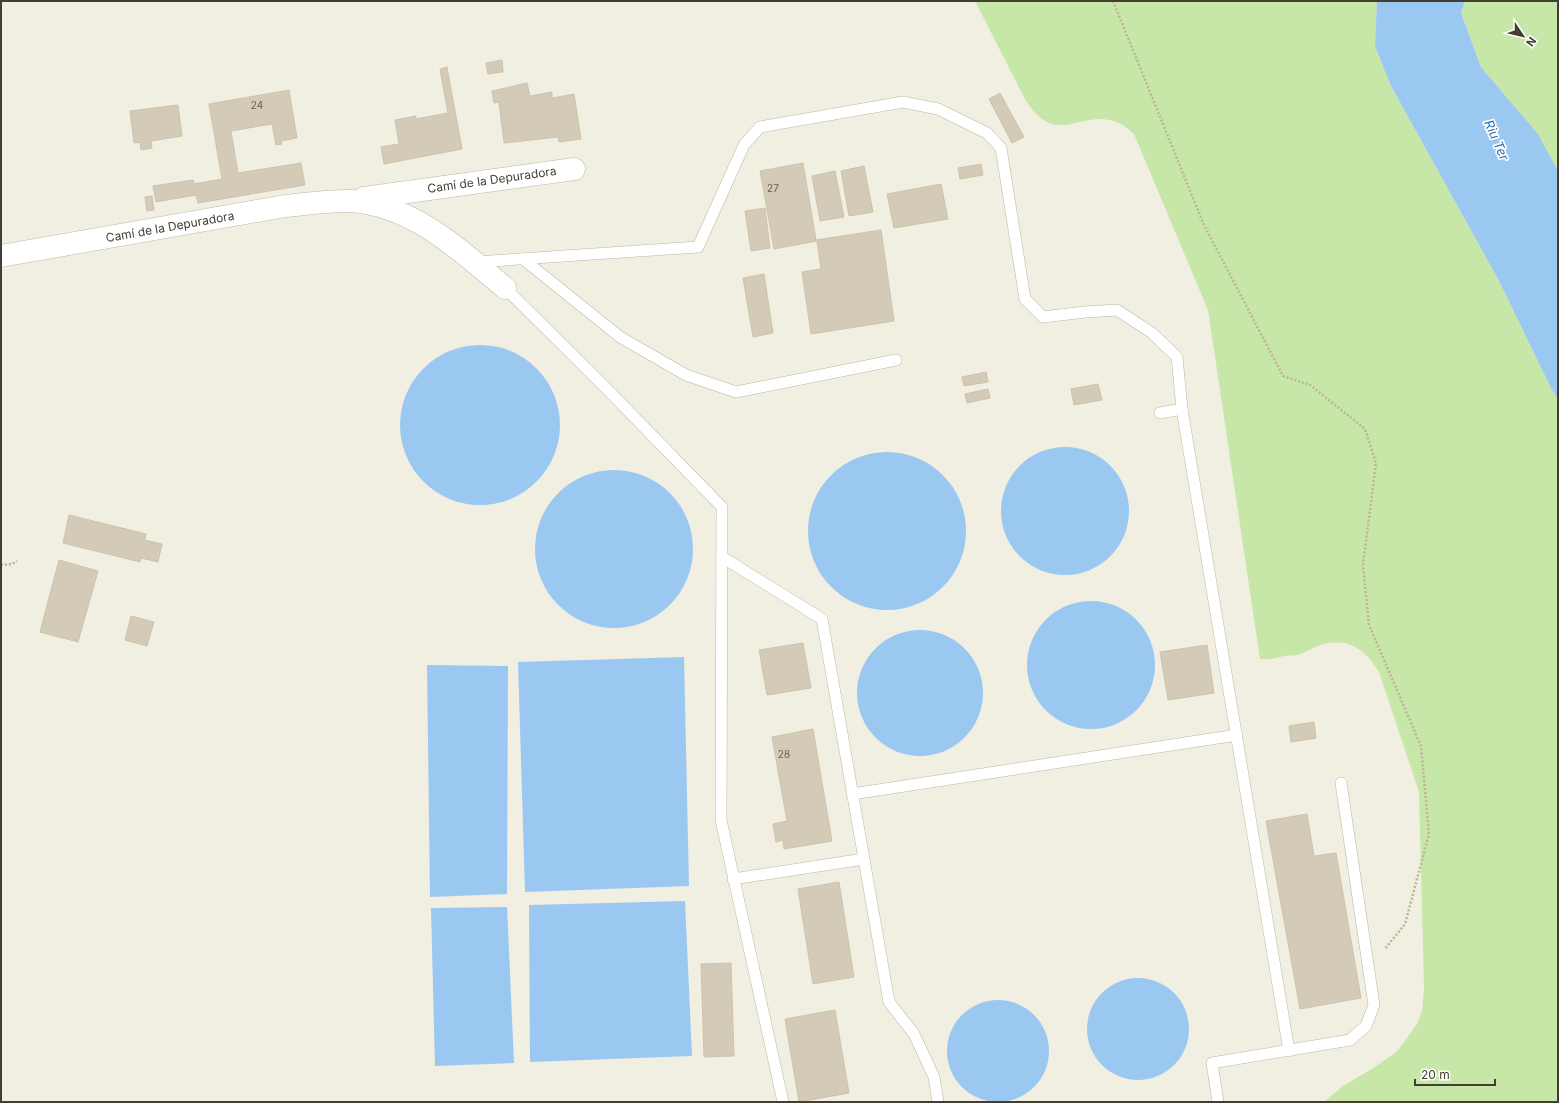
<svg xmlns="http://www.w3.org/2000/svg" width="1559" height="1103" font-family="Inter,sans-serif">
<style>
.green{fill:#c7e7a8}
.water{fill:#9bc8f1}
.building{fill:#d3cab7;stroke:#cec3aa}
.lines{fill:none;stroke-linecap:round;stroke-linejoin:round}
.lane-casing{stroke:#bdb6a4;stroke-width:12}
.street-casing{stroke:#bdb6a4;stroke-width:23}
.path{stroke:#bfb395;stroke-width:2.5;stroke-dasharray:2 2;stroke-linecap:butt}
.lane{stroke:#fff;stroke-width:11}
.street{stroke:#fff;stroke-width:22}
.labels{text-anchor:middle;stroke-width:3.5;stroke-linejoin:round;paint-order:stroke}
.number-label{font-size:10px;fill:#676053}
.street-label{font-size:12px;fill:#433d32;stroke:#fff}
.water-label{font-size:13px;font-style:italic;fill:#2a6eb0;stroke:#fff}
</style>
<rect width="100%" height="100%" fill="#f1eee2"/>
<g class="green">
<path d="M975,1H1377L1375,46L1390,84L1499,281L1552,390L1558,399V1102H1324L1343,1086L1375,1067L1396,1052L1403,1044L1418,1022L1422,1011L1424,988L1419,792L1379,672C1366,650 1347,636 1320,645C1312,648 1305,653 1297,655C1293,656 1288,655 1284,656C1274,658 1271,660 1260,659L1208,310L1134,134C1129,130 1123,124 1117,122C1079,108 1058,149 1026,101Z"/>
<polygon points="1465,1 1558,1 1558,171 1538,134 1481,67 1461,13"/>
</g>
<g class="water">
<polygon points="1377,1 1465,1 1461,13 1481,67 1538,134 1558,171 1558,399 1552,390 1499,281 1390,84 1375,46"/>
<circle cx="480" cy="425" r="80"/>
<circle cx="1065" cy="511" r="64"/>
<circle cx="887" cy="531" r="79"/>
<circle cx="614" cy="549" r="79"/>
<circle cx="1091" cy="665" r="64"/>
<circle cx="920" cy="693" r="63"/>
<polygon points="684,657 689,886 525,892 518,662"/>
<polygon points="427,665 508,666 507,894 430,897"/>
<polygon points="685,901 692,1056 530,1062 529,905"/>
<polygon points="507,907 514,1063 435,1066 431,908"/>
<circle cx="1138" cy="1029" r="51"/>
<circle cx="998" cy="1051" r="51"/>
</g>
<g class="building">
<polygon points="502,60 503,72 488,74 486,63"/>
<polygon points="447,67 462,149 384,164 381,147 399,144 395,120 416,116 416,119 448,113 440,69"/>
<polygon points="527,83 530,96 552,92 552,98 574,94 581,139 559,142 558,137 504,143 499,102 494,103 492,91"/>
<polygon points="289,90 297,138 281,141 282,144 276,145 272,124 231,131 238,173 301,163 305,185 198,203 196,195 156,202 153,186 193,180 194,184 222,179 209,104"/>
<polygon points="1000,93 1024,137 1012,143 989,99"/>
<polygon points="178,105 182,136 151,141 152,148 141,150 140,142 134,143 130,111"/>
<polygon points="803,163 816,240 881,230 894,321 811,334 802,272 821,269 817,241 774,249 760,171"/>
<polygon points="981,164 983,175 960,179 958,168"/>
<polygon points="864,166 873,212 849,216 841,171"/>
<polygon points="835,171 844,217 820,221 812,176"/>
<polygon points="941,184 948,219 894,228 887,194"/>
<polygon points="152,196 154,210 147,211 145,197"/>
<polygon points="765,208 770,248 751,251 745,211"/>
<polygon points="764,274 773,333 753,337 743,278"/>
<polygon points="986,372 988,382 964,386 962,377"/>
<polygon points="1098,384 1102,400 1074,405 1071,389"/>
<polygon points="988,389 990,398 967,403 965,394"/>
<polygon points="69,515 146,534 145,540 162,544 158,562 141,558 140,562 63,543"/>
<polygon points="59,560 98,571 78,642 40,632"/>
<polygon points="131,616 154,622 147,646 125,640"/>
<polygon points="803,643 811,688 767,695 759,650"/>
<polygon points="1207,645 1214,693 1168,700 1160,652"/>
<polygon points="1314,722 1316,738 1291,742 1289,726"/>
<polygon points="813,729 832,841 784,849 783,840 776,842 773,824 787,821 772,737"/>
<polygon points="1307,814 1314,856 1336,853 1361,998 1300,1009 1266,821"/>
<polygon points="839,882 854,977 813,984 798,889"/>
<polygon points="731,963 734,1056 704,1057 701,964"/>
<polygon points="835,1010 849,1093 799,1102 785,1019"/>
</g>
<g class="lines">
<g class="lane-casing">
<g id="lane">
<polyline points="523,259 620,337 686,375 736,392 896,360"/>
<polyline points="475,262 698,247 744,145 760,127 903,102 938,109 987,133 1001,148 1025,299 1043,317 1085,312 1117,310 1152,333 1177,357 1182,409"/>
<polyline points="505,288 602,384 722,507 721,820 783,1102"/>
<polyline points="1160,413 1182,409 1289,1051"/>
<polyline points="722,557 822,619 889,1002 914,1034 934,1077 938,1102"/>
<polyline points="852,794 1237,735"/>
<polyline points="733,879 864,859"/>
<polyline points="1218,1102 1212,1063 1350,1040 1366,1026 1374,1005 1341,783"/>
</g>
</g>
<g class="street-casing">
<g id="street">
<polyline points="364,198 574,169"/>
<path d="M1,256L285,206C307,204 330,200 352,201C414,206 460,250 505,288"/>
</g>
</g>
<g class="path">
<polyline points="1113,1 1204,225 1283,376 1310,385 1365,429 1376,463 1363,565 1369,625 1421,746 1429,834 1405,924 1385,949"/>
<polyline points="1,565 12,564 17,561"/>
</g>
<use href="#lane" class="lane"/>
<use href="#street" class="street"/>
</g>
<g class="labels">
<g class="number-label">
<text x="257" y="109">24</text>
<text x="773" y="192">27</text>
<text x="784" y="758">28</text>
</g>
<g class="street-label">
<text transform="translate(492 180) rotate(-8)" y="4">Camí de la Depuradora</text>
<text transform="translate(170 227) rotate(-10)" y="4">Camí de la Depuradora</text>
</g>
<g class="water-label">
<text transform="translate(1497 140) rotate(66)" y="5">Riu Ter</text>
</g>
</g>
<rect width="1559" height="1103" fill="none" stroke="#433d32" stroke-width="4"/>
<g transform="translate(1523 36) rotate(125)" stroke="#ffffff" stroke-width="3" paint-order="stroke">
<path d="M0-3L7 15L0 10L-7 15Z" fill="#433d32"/>
<text y="-6" font-size="11" font-weight="bold" text-anchor="middle" fill="#433d32">N</text>
</g>
<path d="M1415 1079v6h80v-6" fill="none" stroke="#433d32" stroke-width="2"/>
<text x="1421" y="1079" font-size="12" fill="#433d32" stroke="#ffffff" stroke-width="3" paint-order="stroke">20 m</text>
</svg>
